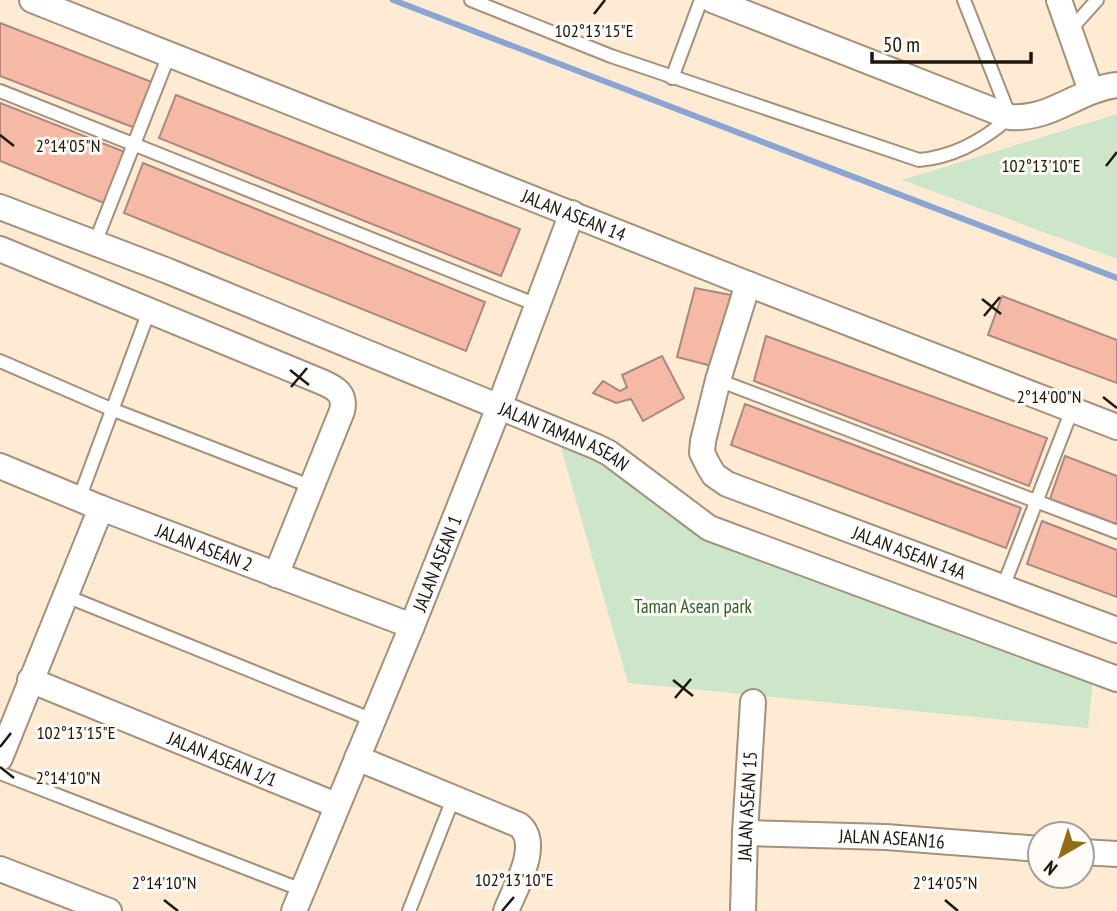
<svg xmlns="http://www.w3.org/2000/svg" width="1117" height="911" viewBox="0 0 1117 911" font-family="'PT Sans Narrow',sans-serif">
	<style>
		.green { fill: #cde6ca }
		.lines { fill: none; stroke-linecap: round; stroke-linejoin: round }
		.stream { stroke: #88a5d3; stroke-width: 6 }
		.building { fill: #f5b9a6; stroke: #a78980; stroke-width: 2 }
		.lane-casing { stroke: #a3917b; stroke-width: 16 }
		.street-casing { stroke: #a3917b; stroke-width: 28 }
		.lane { stroke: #fff; stroke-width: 12 }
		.street { stroke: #fff; stroke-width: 24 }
		.ticks { fill: none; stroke: #1d160d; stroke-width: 2.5 }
		.labels { text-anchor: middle; stroke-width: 6; stroke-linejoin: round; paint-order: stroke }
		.street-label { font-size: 19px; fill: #1d160d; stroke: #fffbf6 }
		.park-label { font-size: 19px; fill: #2c6128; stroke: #fffbf6 }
		.ticks-label { font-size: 18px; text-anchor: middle; fill: #1d160d; stroke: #fffbf6; stroke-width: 6; stroke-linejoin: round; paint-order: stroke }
	</style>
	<rect width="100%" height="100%" fill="#ffebd3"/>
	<g class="green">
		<polygon points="1117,114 1117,259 902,180"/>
		<polygon points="556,430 698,520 1094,670 1088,728 628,683"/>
	</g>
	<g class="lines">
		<polyline class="stream" points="393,0 1117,278"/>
	</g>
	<g class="building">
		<polygon points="0,23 152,82 135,128 0,76"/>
		<polygon points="176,95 520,229 501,276 159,138"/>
		<polygon points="0,103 125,152 104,203 0,161"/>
		<polygon points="143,163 485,302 466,351 124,213"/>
		<polygon points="695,288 731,295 712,366 677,357"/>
		<polygon points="1002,296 1117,340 1117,383 988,335"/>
		<polygon points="766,336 1047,438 1029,486 754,381"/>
		<polygon points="662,356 684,398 643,421 631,399 616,403 593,393 603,381 620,391 627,387 622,375"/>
		<polygon points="745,404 1021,508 1006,548 731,445"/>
		<polygon points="1065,456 1117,476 1117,524 1050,499"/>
		<polygon points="1042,521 1117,550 1117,597 1027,564"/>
	</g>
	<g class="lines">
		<g class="lane-casing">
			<g id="lane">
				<path d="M471,0L611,56L919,160C954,157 984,140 1010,117L964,0"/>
				<polyline points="1070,30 1097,0"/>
				<polyline points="672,78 701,0"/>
				<polyline points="0,91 537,305"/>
				<polyline points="95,243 169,55"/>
				<polyline points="0,361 111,409 310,486"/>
				<polyline points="718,380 1117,532"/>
				<polyline points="79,499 149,311"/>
				<polyline points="1003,587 1072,410"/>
				<polyline points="66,596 373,720"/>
				<polyline points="0,773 302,890"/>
				<polyline points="409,911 453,799"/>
			</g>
		</g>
		<g class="street-casing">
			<g id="street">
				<path id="s1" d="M32,0L748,284L1117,427"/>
				<path d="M712,0L1010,117C1052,120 1077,90 1117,85"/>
				<polyline points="1059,0 1091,91"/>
				<path id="s2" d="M0,207L168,271L597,447L609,453L709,528L1117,679"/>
				<path d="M0,249L322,382C336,388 346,394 342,411L276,575"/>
				<path id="s3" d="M748,284L718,380L703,441L702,453L708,465L714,475L727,484L1117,630"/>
				<path id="s4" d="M0,466L101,508L412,626"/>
				<path id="s5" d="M30,680L336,805"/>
				<polyline points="0,758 101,508"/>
				<path d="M357,758L519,825C542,844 515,888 506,911"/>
				<path id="s6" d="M745,833L886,837L1040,849"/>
				<polyline points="1082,852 1117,854"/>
				<polyline points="0,869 109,911"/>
				<path id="s7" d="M294,911L412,626L499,407L572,213"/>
				<path id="s8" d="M743,911L745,833L753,702"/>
			</g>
		</g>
		<use href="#lane" class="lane"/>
		<use href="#street" class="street"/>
	</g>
	<path class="ticks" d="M594,14L605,0M0,135L14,146M1106,166L1117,152M982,299L1001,314M984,316L1000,297M290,370L309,385M291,387L307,368M1103,397L1117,408M673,680L693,696M675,698L691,679M0,747L11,733M0,767L14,778M164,900L178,911M945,900L958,911M502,911L514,897"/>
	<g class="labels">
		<g class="street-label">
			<text dy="7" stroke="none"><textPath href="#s1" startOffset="583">JALAN ASEAN 14</textPath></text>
			<text dy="7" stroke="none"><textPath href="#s2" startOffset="609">JALAN TAMAN ASEAN</textPath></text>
			<text dy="7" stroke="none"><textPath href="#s4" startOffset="220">JALAN ASEAN 2</textPath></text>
			<text dy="7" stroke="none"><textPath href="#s3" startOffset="411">JALAN ASEAN 14A</textPath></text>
			<text dy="7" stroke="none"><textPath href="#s7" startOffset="376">JALAN ASEAN 1</textPath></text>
			<text dy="7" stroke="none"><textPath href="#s5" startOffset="208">JALAN ASEAN 1/1</textPath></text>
			<text dy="7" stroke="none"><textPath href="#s8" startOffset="105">JALAN ASEAN 15</textPath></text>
			<text dy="7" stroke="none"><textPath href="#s6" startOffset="147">JALAN ASEAN16</textPath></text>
		</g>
		<g class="park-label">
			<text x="693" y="613">Taman Asean park</text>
		</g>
	</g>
	<g class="ticks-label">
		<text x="594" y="37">102°13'15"E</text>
		<text x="68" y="152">2°14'05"N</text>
		<text x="1041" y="172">102°13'10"E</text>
		<text x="1049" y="403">2°14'00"N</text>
		<text x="76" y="739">102°13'15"E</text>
		<text x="68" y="784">2°14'10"N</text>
		<text x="514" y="886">102°13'10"E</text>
		<text x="164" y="889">2°14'10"N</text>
		<text x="945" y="889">2°14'05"N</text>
	</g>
	<g transform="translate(1061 855) rotate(219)"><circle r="33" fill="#fffbf6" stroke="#a59f99" stroke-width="2"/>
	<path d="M0-5L12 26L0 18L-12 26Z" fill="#936b14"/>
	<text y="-10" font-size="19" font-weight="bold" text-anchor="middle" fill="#1d160d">N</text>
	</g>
	<path d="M872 52v10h159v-10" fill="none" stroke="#1d160d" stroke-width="3.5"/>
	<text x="883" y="52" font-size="21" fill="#1d160d" stroke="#fffbf6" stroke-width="5" paint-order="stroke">50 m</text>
</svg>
